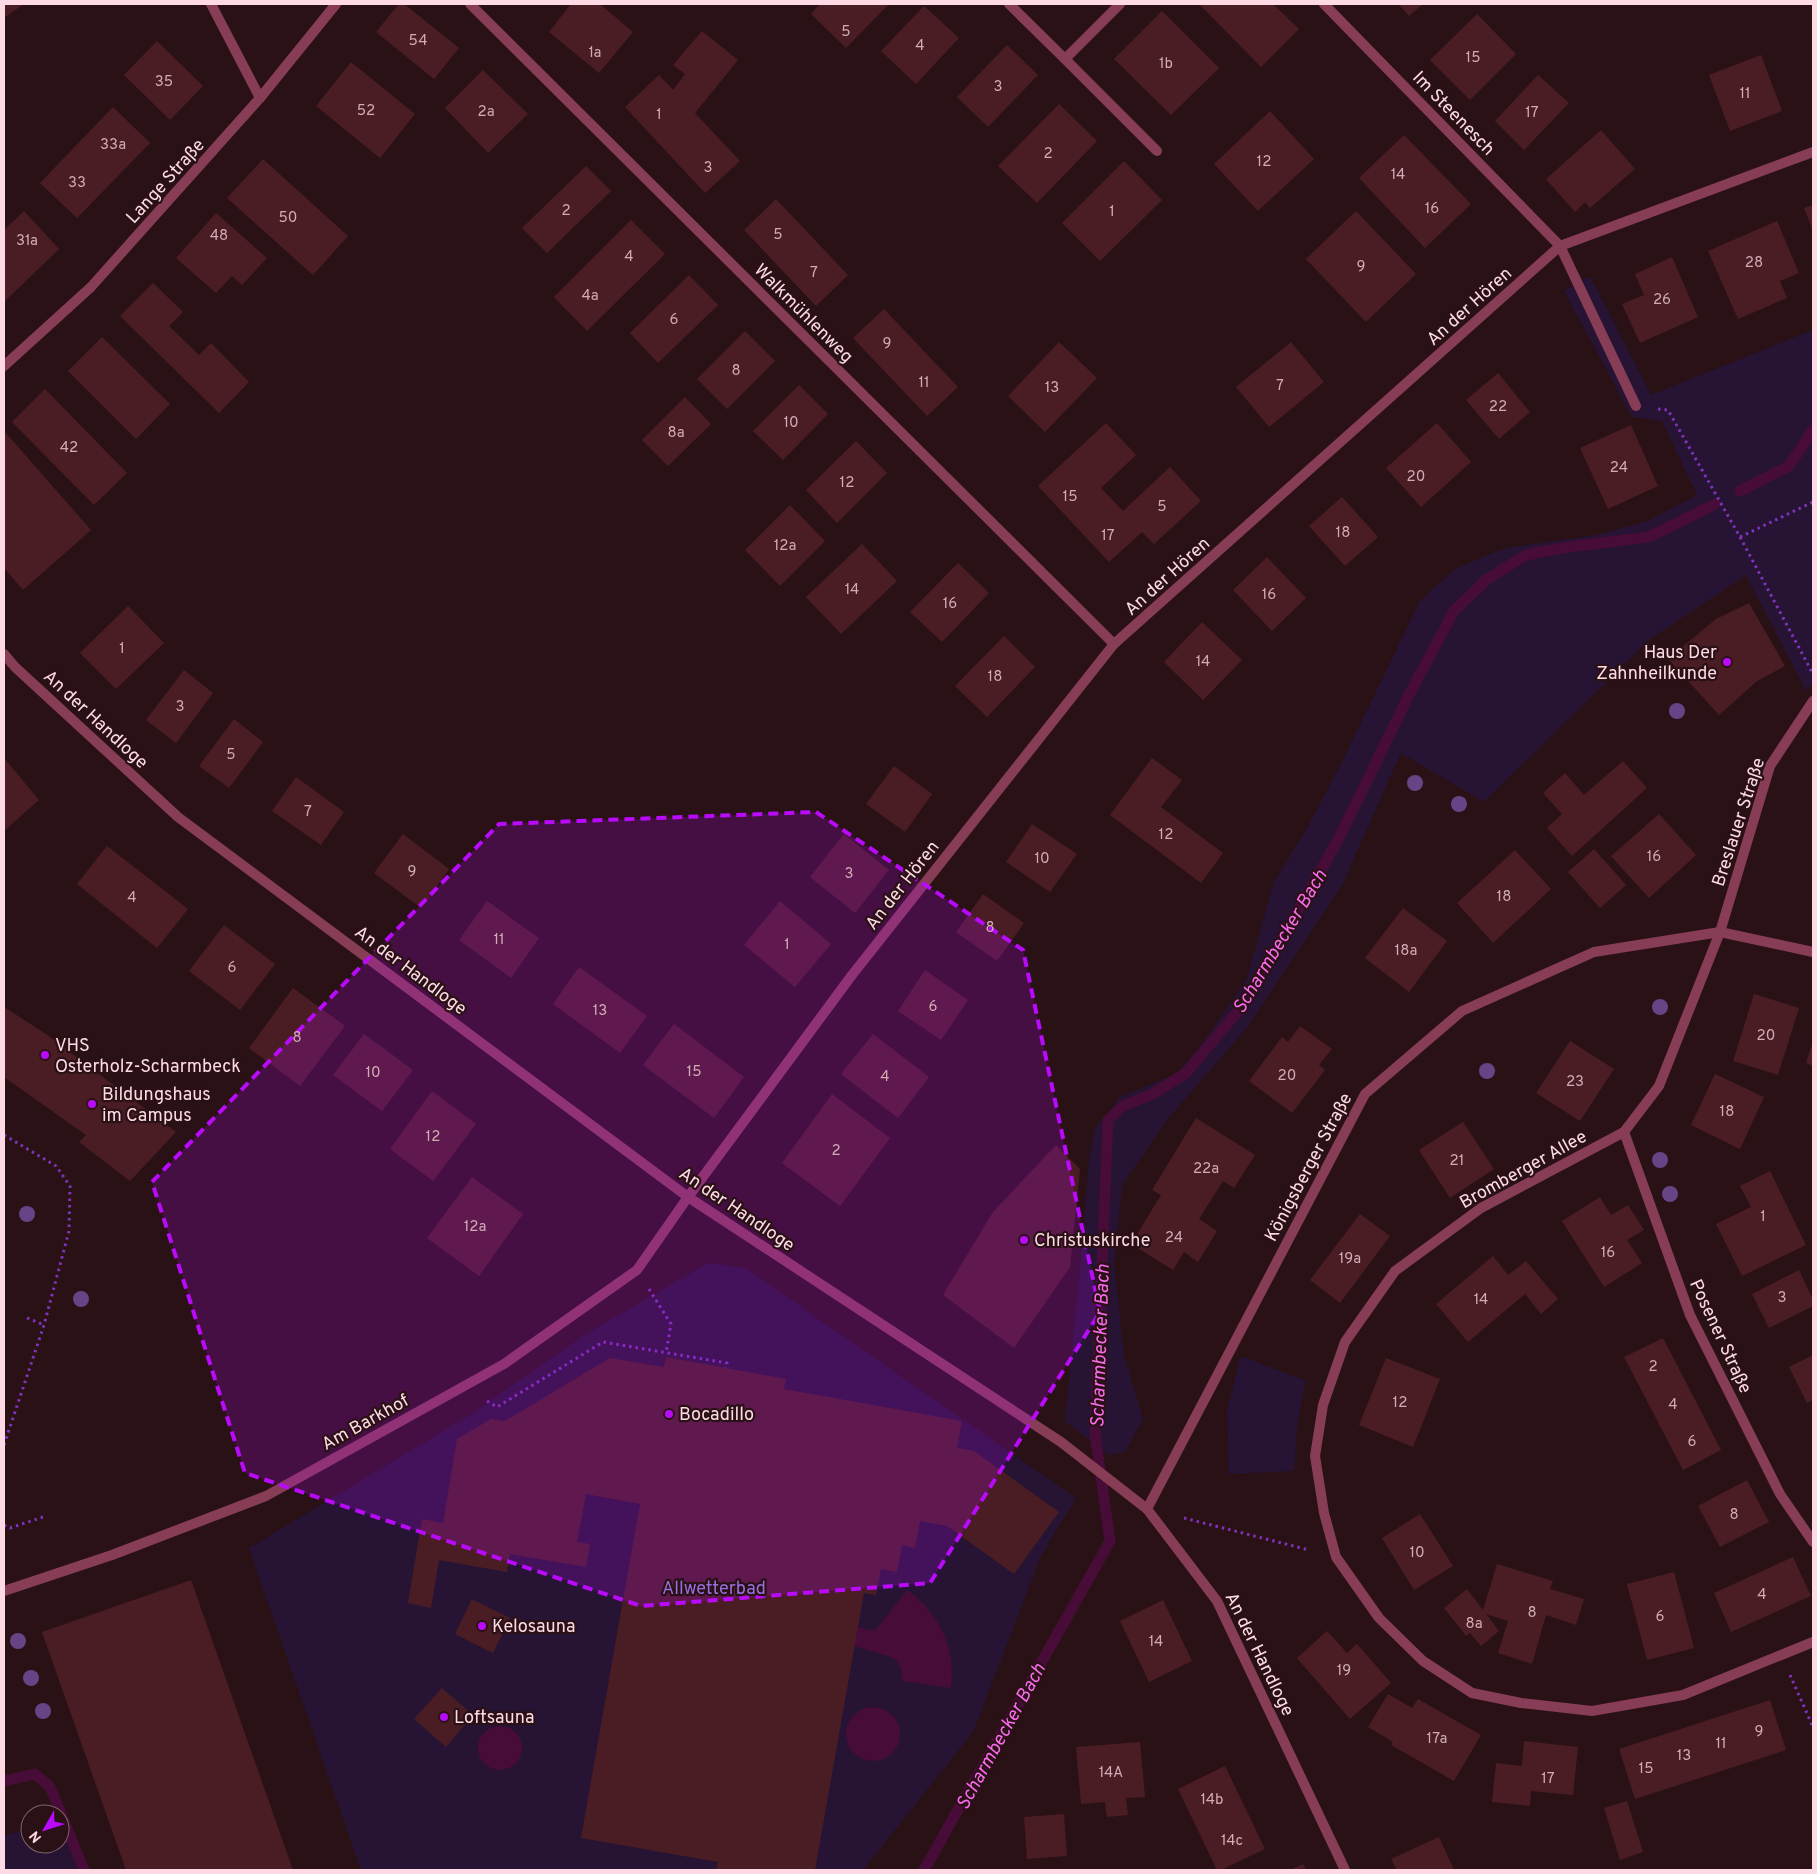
<svg xmlns="http://www.w3.org/2000/svg" width="1817" height="1874" viewBox="0 0 1817 1874" font-family="Overpass,sans-serif">
	<style>
		.green { fill: #271434 }
		.water { fill: #480c38 }
		.lines { fill: none; stroke-linecap: round; stroke-linejoin: round }
		.stream { stroke: #480c38; stroke-width: 11 }
		.building { fill: #4a1d25 }
		.path { stroke: #7f33ba; stroke-width: 3; stroke-dasharray: 2.5 4; stroke-linecap: butt }
		.service { stroke: #883d56; stroke-width: 10 }
		.minor { stroke: #883d56; stroke-width: 10 }
		.tree { fill: #674486 }
		.marked { fill: #b90afa; fill-opacity: 0.2; stroke: #b90afa; stroke-width: 4; stroke-dasharray: 10 6; stroke-linejoin: round }
		.poi-dot { fill: #b90afa; stroke: #2a1116; stroke-width: 2 }
		.labels { text-anchor: middle; stroke-width: 4.5; stroke-linejoin: round; paint-order: stroke }
		.number-label { font-size: 15px; fill: #d1acb4 }
		.street-label { font-size: 18px; fill: #fedbe4; stroke: #2a1116 }
		.poi-label { font-size: 18px; fill: #fedbe4; stroke: #2a1116; text-anchor: start }
		.park-label { font-size: 18px; fill: #996ee1; stroke: #2a1116 }
		.water-label { font-size: 19px; font-style: italic; fill: #fc6bef; stroke: #2a1116 }
	</style>
	<rect width="100%" height="100%" fill="#2a1116"/>
	<g class="green">
		<polygon points="1590,276 1651,395 1813,330 1813,683 1806,691 1746,575 1650,639 1484,802 1401,753 1341,887 1245,1030 1166,1121 1122,1185 1114,1263 1124,1356 1143,1418 1126,1451 1109,1455 1065,1421 1079,1281 1089,1161 1095,1128 1120,1097 1176,1074 1205,1040 1247,978 1274,882 1306,830 1342,762 1420,601 1455,569 1505,548 1597,535 1648,521 1697,495 1662,421 1632,417 1564,291"/>
		<polygon points="708,1263 745,1268 1076,1498 1041,1556 973,1732 863,1870 361,1870 249,1548 470,1415 583,1336"/>
		<polygon points="1241,1356 1306,1381 1298,1417 1294,1471 1229,1474 1227,1411"/>
		<polygon points="60,1820 78,1870 4,1870 4,1836 30,1827 30,1844 60,1844"/>
	</g>
	<g class="water">
		<path d="M907,1590C940,1614 956,1648 951,1688L902,1681L901,1667L894,1658L854,1646L858,1627L875,1631Z"/>
		<circle cx="873" cy="1734" r="27"/>
		<circle cx="500" cy="1748" r="22"/>
	</g>
	<g class="lines">
		<g class="stream">
			<polyline points="1740,491 1789,466 1813,430"/>
			<polyline points="4,1781 35,1774 50,1787 84,1870"/>
			<polyline points="924,1870 1110,1541 1095,1434 1108,1120 1123,1106 1151,1095 1186,1073 1245,1003 1338,840 1411,691 1454,611 1486,580 1526,555 1569,547 1649,537 1715,504"/>
		</g>
	</g>
	<g class="building">
		<polygon points="4,4 24,4 4,18"/>
		<polygon points="399,4 404,4 459,48 434,79 376,32"/>
		<polygon points="571,4 600,4 633,32 599,73 549,32"/>
		<polygon points="820,4 889,4 846,48 811,14"/>
		<polygon points="1199,4 1273,4 1299,29 1261,67"/>
		<polygon points="1398,4 1423,4 1409,16"/>
		<polygon points="924,6 959,38 916,84 881,51"/>
		<polygon points="1162,11 1219,68 1171,115 1114,59"/>
		<polygon points="1477,14 1516,54 1470,100 1430,60"/>
		<polygon points="702,31 738,60 695,113 740,161 705,193 625,107 659,75 673,90 685,74 673,65"/>
		<polygon points="157,41 203,86 170,120 124,75"/>
		<polygon points="1007,45 1038,75 988,127 957,97"/>
		<polygon points="1761,55 1782,111 1730,131 1709,75"/>
		<polygon points="351,62 415,114 380,158 316,106"/>
		<polygon points="483,70 528,114 488,153 445,108"/>
		<polygon points="1538,75 1569,103 1524,150 1495,121"/>
		<polygon points="1059,104 1097,141 1037,203 998,166"/>
		<polygon points="113,107 150,143 77,218 40,183"/>
		<polygon points="1270,111 1314,159 1258,211 1214,164"/>
		<polygon points="1601,130 1635,169 1590,208 1585,202 1575,212 1546,179"/>
		<polygon points="1404,135 1471,204 1425,248 1359,178"/>
		<polygon points="263,159 348,236 313,275 227,198"/>
		<polygon points="1124,161 1162,200 1100,261 1062,223"/>
		<polygon points="586,166 611,191 547,253 522,228"/>
		<polygon points="776,199 848,275 816,306 744,230"/>
		<polygon points="1813,205 1813,231 1804,208"/>
		<polygon points="24,211 59,249 4,302 4,230"/>
		<polygon points="1356,211 1416,274 1366,322 1306,259"/>
		<polygon points="216,213 267,258 242,285 232,276 216,293 176,258"/>
		<polygon points="631,220 665,254 587,331 554,297"/>
		<polygon points="1777,221 1799,273 1780,281 1787,298 1738,319 1708,251"/>
		<polygon points="1672,257 1698,317 1640,343 1622,304 1644,295 1635,274"/>
		<polygon points="689,275 718,305 658,363 630,333"/>
		<polygon points="153,283 183,312 169,326 199,355 211,343 249,382 219,413 120,316"/>
		<polygon points="884,309 958,387 927,416 853,338"/>
		<polygon points="745,331 775,361 727,409 697,379"/>
		<polygon points="102,337 170,404 136,439 68,371"/>
		<polygon points="1059,342 1097,378 1045,432 1008,396"/>
		<polygon points="1291,342 1324,382 1269,427 1236,387"/>
		<polygon points="1498,373 1530,412 1499,439 1466,400"/>
		<polygon points="799,385 828,414 783,460 753,431"/>
		<polygon points="45,389 127,473 94,505 12,422"/>
		<polygon points="685,397 711,424 668,466 642,440"/>
		<polygon points="1106,423 1136,455 1101,488 1123,511 1170,467 1201,501 1154,544 1142,532 1109,562 1038,486"/>
		<polygon points="1437,423 1471,462 1421,507 1386,468"/>
		<polygon points="1631,425 1658,486 1608,509 1580,448"/>
		<polygon points="4,431 91,530 23,590 4,568"/>
		<polygon points="856,441 887,473 837,523 806,490"/>
		<polygon points="1342,497 1378,537 1345,566 1309,526"/>
		<polygon points="790,505 825,541 780,586 745,550"/>
		<polygon points="862,544 897,581 841,634 806,597"/>
		<polygon points="1267,557 1306,598 1272,631 1233,590"/>
		<polygon points="958,563 989,593 942,642 910,612"/>
		<polygon points="1749,603 1785,666 1757,681 1719,715 1668,659 1716,619"/>
		<polygon points="128,606 164,643 116,689 80,653"/>
		<polygon points="1202,622 1242,660 1203,700 1164,662"/>
		<polygon points="1004,636 1035,667 987,717 955,686"/>
		<polygon points="184,670 213,693 176,743 146,720"/>
		<polygon points="234,719 263,742 229,788 199,766"/>
		<polygon points="4,758 39,800 4,831"/>
		<polygon points="1152,758 1182,780 1161,807 1223,853 1201,883 1110,815"/>
		<polygon points="1623,761 1647,788 1572,856 1547,828 1562,814 1543,793 1565,773 1584,795"/>
		<polygon points="894,766 932,794 905,832 866,804"/>
		<polygon points="296,777 344,812 321,845 272,811"/>
		<polygon points="1659,814 1696,855 1649,898 1611,856"/>
		<polygon points="1032,824 1077,854 1050,892 1006,862"/>
		<polygon points="403,834 449,869 421,908 374,873"/>
		<polygon points="844,834 889,870 855,913 810,877"/>
		<polygon points="107,846 188,909 157,948 77,884"/>
		<polygon points="1594,849 1626,885 1600,908 1568,872"/>
		<polygon points="1515,850 1551,889 1493,943 1457,903"/>
		<polygon points="983,894 1024,923 997,961 956,932"/>
		<polygon points="487,901 539,938 511,978 459,940"/>
		<polygon points="780,901 831,944 795,987 744,945"/>
		<polygon points="1403,908 1447,941 1409,992 1365,958"/>
		<polygon points="224,925 275,964 240,1010 189,971"/>
		<polygon points="579,967 647,1016 620,1053 553,1004"/>
		<polygon points="925,970 968,1000 941,1040 898,1011"/>
		<polygon points="293,988 345,1026 300,1086 249,1048"/>
		<polygon points="1754,994 1799,1008 1778,1075 1733,1061"/>
		<polygon points="4,1007 46,1034 176,1132 130,1181 79,1142 86,1135 4,1077"/>
		<polygon points="674,1024 744,1077 714,1118 643,1065"/>
		<polygon points="1300,1026 1332,1049 1319,1065 1325,1070 1292,1113 1249,1081 1282,1037 1288,1042"/>
		<polygon points="364,1034 413,1070 382,1111 333,1075"/>
		<polygon points="873,1034 929,1077 898,1118 841,1074"/>
		<polygon points="1570,1041 1614,1069 1580,1121 1536,1093"/>
		<polygon points="1813,1041 1813,1066 1806,1063"/>
		<polygon points="1715,1074 1764,1097 1740,1149 1691,1125"/>
		<polygon points="432,1091 476,1124 433,1181 390,1149"/>
		<polygon points="832,1094 890,1138 840,1206 782,1163"/>
		<polygon points="1196,1118 1255,1155 1234,1188 1223,1181 1199,1219 1217,1231 1198,1262 1184,1252 1173,1270 1131,1244 1161,1195 1152,1190"/>
		<polygon points="1463,1122 1494,1169 1450,1198 1419,1150"/>
		<polygon points="1056,1145 1080,1169 1070,1267 1014,1348 943,1295 993,1212"/>
		<polygon points="1770,1171 1806,1245 1742,1276 1716,1224 1751,1207 1740,1186"/>
		<polygon points="472,1177 523,1214 479,1276 427,1238"/>
		<polygon points="1600,1197 1611,1215 1628,1205 1644,1230 1627,1240 1642,1263 1604,1287 1562,1221"/>
		<polygon points="1360,1214 1390,1236 1340,1303 1310,1280"/>
		<polygon points="1493,1256 1508,1275 1526,1261 1558,1299 1541,1314 1525,1294 1468,1342 1436,1304"/>
		<polygon points="1799,1270 1813,1300 1813,1306 1769,1328 1752,1294"/>
		<polygon points="1663,1338 1721,1450 1683,1470 1624,1357"/>
		<polygon points="1813,1355 1813,1400 1807,1403 1789,1367"/>
		<polygon points="666,1357 786,1379 784,1389 962,1421 957,1448 974,1451 1059,1512 1014,1574 947,1526 920,1521 915,1548 902,1545 897,1572 881,1569 876,1595 864,1593 815,1870 716,1870 718,1862 581,1838 640,1504 586,1494 577,1542 590,1544 586,1567 510,1554 507,1572 439,1560 431,1608 408,1603 422,1519 443,1523 457,1439 491,1419 505,1421 610,1358 664,1367"/>
		<polygon points="1386,1358 1440,1379 1413,1447 1359,1425"/>
		<polygon points="1747,1480 1769,1522 1720,1547 1698,1506"/>
		<polygon points="1420,1514 1453,1566 1414,1590 1382,1538"/>
		<polygon points="1793,1557 1811,1596 1731,1632 1714,1593"/>
		<polygon points="1497,1564 1553,1581 1550,1589 1584,1599 1576,1625 1546,1615 1532,1664 1498,1653 1508,1621 1486,1614 1499,1631 1481,1646 1470,1633 1466,1636 1444,1608 1467,1589 1483,1610"/>
		<polygon points="1674,1572 1694,1648 1647,1660 1627,1584"/>
		<polygon points="191,1580 293,1870 126,1870 42,1632"/>
		<polygon points="472,1599 510,1618 493,1653 455,1634"/>
		<polygon points="1163,1600 1192,1661 1149,1682 1120,1621"/>
		<polygon points="1327,1631 1347,1653 1357,1644 1391,1683 1350,1719 1297,1658"/>
		<polygon points="442,1688 473,1715 446,1747 414,1719"/>
		<polygon points="1388,1694 1412,1708 1418,1699 1481,1735 1454,1781 1391,1745 1393,1742 1368,1727"/>
		<polygon points="1770,1700 1786,1750 1635,1799 1619,1749"/>
		<polygon points="1524,1741 1578,1747 1573,1795 1531,1791 1530,1806 1492,1802 1496,1763 1522,1766"/>
		<polygon points="1140,1742 1145,1797 1126,1798 1128,1815 1107,1817 1105,1802 1081,1804 1076,1747"/>
		<polygon points="1225,1766 1265,1849 1221,1870 1217,1870 1178,1789"/>
		<polygon points="1627,1801 1643,1852 1620,1860 1604,1808"/>
		<polygon points="1064,1814 1067,1856 1027,1859 1024,1817"/>
		<polygon points="1439,1837 1454,1870 1397,1870 1391,1859"/>
		<polygon points="1303,1864 1306,1870 1290,1870"/>
	</g>
	<g class="lines">
		<g class="path">
			<polyline points="1658,409 1668,410 1740,537 1813,674"/>
			<polyline points="1740,537 1813,502"/>
			<polyline points="4,1135 56,1166 70,1186 69,1231 44,1325 4,1445"/>
			<polyline points="649,1289 671,1324 666,1353"/>
			<polyline points="27,1318 44,1325"/>
			<polyline points="487,1401 497,1407 603,1342 727,1363 726,1368"/>
			<polyline points="1184,1518 1309,1550"/>
			<polyline points="4,1525 10,1528 46,1516"/>
			<polyline points="1790,1675 1813,1727"/>
		</g>
		<polyline class="service" points="1560,246 1636,406"/>
		<g class="minor">
			<polyline points="211,4 260,98"/>
			<polyline points="470,4 1114,644"/>
			<polyline points="1009,4 1065,59 1120,4"/>
			<polyline points="1324,4 1560,246"/>
			<polyline points="1065,59 1157,151"/>
			<polyline points="4,366 91,287 260,98 336,4"/>
			<polyline points="4,654 15,667 178,817 688,1197 1061,1442 1147,1509 1217,1601 1345,1870"/>
			<polyline points="1813,701 1770,766 1720,932 1659,1086 1624,1132 1481,1208 1395,1271 1345,1342 1323,1405 1315,1456 1324,1513 1336,1557 1379,1618 1423,1661 1472,1693 1521,1703 1592,1711 1683,1695 1813,1642"/>
			<polyline points="1624,1132 1690,1315 1780,1494 1813,1542"/>
			<polyline points="1147,1509 1365,1094 1462,1011 1594,952 1720,932 1813,952"/>
			<polyline points="4,1591 112,1555 266,1496 504,1364 637,1270 688,1197 852,975 1114,644 1560,246 1813,152"/>
		</g>
	</g>
	<g class="tree">
		<circle cx="1677" cy="711" r="8"/>
		<circle cx="1415" cy="783" r="8"/>
		<circle cx="1459" cy="804" r="8"/>
		<circle cx="1660" cy="1007" r="8"/>
		<circle cx="1487" cy="1071" r="8"/>
		<circle cx="1660" cy="1160" r="8"/>
		<circle cx="1670" cy="1194" r="8"/>
		<circle cx="27" cy="1214" r="8"/>
		<circle cx="81" cy="1299" r="8"/>
		<circle cx="18" cy="1641" r="8"/>
		<circle cx="31" cy="1678" r="8"/>
		<circle cx="43" cy="1711" r="8"/>
	</g>
	<path class="marked" d="M816,812L1023,950L1100,1312L930,1583L641,1606L245,1473L152,1182L499,824Z"/>
	<g class="poi-dot">
		<circle cx="1727" cy="662" r="5"/>
		<circle cx="45" cy="1055" r="5"/>
		<circle cx="92" cy="1104" r="5"/>
		<circle cx="1024" cy="1240" r="5"/>
		<circle cx="669" cy="1414" r="5"/>
		<circle cx="482" cy="1626" r="5"/>
		<circle cx="444" cy="1717" r="5"/>
	</g>
	<g class="labels">
		<g class="number-label">
			<text x="846" y="36">5</text>
			<text x="418" y="45">54</text>
			<text x="920" y="50">4</text>
			<text x="595" y="57">1a</text>
			<text x="1473" y="62">15</text>
			<text x="1166" y="68">1b</text>
			<text x="164" y="86">35</text>
			<text x="998" y="91">3</text>
			<text x="1745" y="98">11</text>
			<text x="366" y="115">52</text>
			<text x="486" y="116">2a</text>
			<text x="1532" y="117">17</text>
			<text x="659" y="119">1</text>
			<text x="113" y="149">33a</text>
			<text x="1048" y="158">2</text>
			<text x="1264" y="166">12</text>
			<text x="708" y="172">3</text>
			<text x="1398" y="179">14</text>
			<text x="77" y="187">33</text>
			<text x="1432" y="213">16</text>
			<text x="566" y="215">2</text>
			<text x="1112" y="216">1</text>
			<text x="288" y="222">50</text>
			<text x="778" y="239">5</text>
			<text x="219" y="240">48</text>
			<text x="27" y="245">31a</text>
			<text x="629" y="261">4</text>
			<text x="1754" y="267">28</text>
			<text x="1361" y="271">9</text>
			<text x="814" y="277">7</text>
			<text x="590" y="300">4a</text>
			<text x="1662" y="304">26</text>
			<text x="674" y="324">6</text>
			<text x="887" y="348">9</text>
			<text x="736" y="375">8</text>
			<text x="924" y="387">11</text>
			<text x="1280" y="390">7</text>
			<text x="1052" y="392">13</text>
			<text x="1498" y="411">22</text>
			<text x="791" y="427">10</text>
			<text x="676" y="437">8a</text>
			<text x="69" y="452">42</text>
			<text x="1619" y="472">24</text>
			<text x="1416" y="481">20</text>
			<text x="847" y="487">12</text>
			<text x="1070" y="501">15</text>
			<text x="1162" y="511">5</text>
			<text x="1343" y="537">18</text>
			<text x="1108" y="540">17</text>
			<text x="785" y="550">12a</text>
			<text x="852" y="594">14</text>
			<text x="1269" y="599">16</text>
			<text x="950" y="608">16</text>
			<text x="122" y="653">1</text>
			<text x="1203" y="666">14</text>
			<text x="995" y="681">18</text>
			<text x="180" y="711">3</text>
			<text x="231" y="759">5</text>
			<text x="308" y="816">7</text>
			<text x="1166" y="839">12</text>
			<text x="1654" y="861">16</text>
			<text x="1042" y="863">10</text>
			<text x="412" y="876">9</text>
			<text x="849" y="878">3</text>
			<text x="1504" y="901">18</text>
			<text x="132" y="902">4</text>
			<text x="990" y="932">8</text>
			<text x="499" y="944">11</text>
			<text x="787" y="949">1</text>
			<text x="1406" y="955">18a</text>
			<text x="232" y="972">6</text>
			<text x="933" y="1011">6</text>
			<text x="600" y="1015">13</text>
			<text x="1766" y="1040">20</text>
			<text x="297" y="1042">8</text>
			<text x="694" y="1076">15</text>
			<text x="373" y="1077">10</text>
			<text x="1287" y="1080">20</text>
			<text x="885" y="1081">4</text>
			<text x="1575" y="1086">23</text>
			<text x="1727" y="1116">18</text>
			<text x="433" y="1141">12</text>
			<text x="836" y="1155">2</text>
			<text x="1457" y="1165">21</text>
			<text x="1206" y="1173">22a</text>
			<text x="1763" y="1221">1</text>
			<text x="475" y="1231">12a</text>
			<text x="1174" y="1242">24</text>
			<text x="1608" y="1257">16</text>
			<text x="1350" y="1263">19a</text>
			<text x="1782" y="1302">3</text>
			<text x="1481" y="1304">14</text>
			<text x="1653" y="1371">2</text>
			<text x="1400" y="1407">12</text>
			<text x="1673" y="1409">4</text>
			<text x="1692" y="1446">6</text>
			<text x="1734" y="1519">8</text>
			<text x="1417" y="1557">10</text>
			<text x="1762" y="1599">4</text>
			<text x="1532" y="1617">8</text>
			<text x="1660" y="1621">6</text>
			<text x="1474" y="1628">8a</text>
			<text x="1156" y="1646">14</text>
			<text x="1344" y="1675">19</text>
			<text x="1759" y="1736">9</text>
			<text x="1437" y="1743">17a</text>
			<text x="1721" y="1748">11</text>
			<text x="1684" y="1760">13</text>
			<text x="1646" y="1773">15</text>
			<text x="1111" y="1777">14A</text>
			<text x="1548" y="1783">17</text>
			<text x="1212" y="1804">14b</text>
			<text x="1232" y="1845">14c</text>
		</g>
		<g class="street-label">
			<text transform="translate(1454 113) rotate(46)" y="6">Im Steenesch</text>
			<text transform="translate(165 181) rotate(-48)" y="6">Lange Straße</text>
			<text transform="translate(1469 306) rotate(-42)" y="6">An der Hören</text>
			<text transform="translate(804 313) rotate(45)" y="6">Walkmühlenweg</text>
			<text transform="translate(1167 576) rotate(-42)" y="6">An der Hören</text>
			<text transform="translate(96 719) rotate(43)" y="6">An der Handloge</text>
			<text transform="translate(1738 822) rotate(-72)" y="6">Breslauer Straße</text>
			<text transform="translate(902 885) rotate(-52)" y="6">An der Hören</text>
			<text transform="translate(411 970) rotate(37)" y="6">An der Handloge</text>
			<text transform="translate(1308 1167) rotate(-62)" y="6">Königsberger Straße</text>
			<text transform="translate(1523 1169) rotate(-29)" y="6">Bromberger Allee</text>
			<text transform="translate(737 1209) rotate(34)" y="6">An der Handloge</text>
			<text transform="translate(1721 1336) rotate(65)" y="6">Posener Straße</text>
			<text transform="translate(365 1422) rotate(-29)" y="6">Am Barkhof</text>
			<text transform="translate(1260 1654) rotate(64)" y="6">An der Handloge</text>
		</g>
		<g class="poi-label">
			<text x="1717" y="658" text-anchor="end">Haus Der<tspan x="1717" dy="21">Zahnheilkunde</tspan></text>
			<text x="55" y="1051">VHS<tspan x="55" dy="21">Osterholz-Scharmbeck</tspan></text>
			<text x="102" y="1100">Bildungshaus<tspan x="102" dy="21">im Campus</tspan></text>
			<text x="1034" y="1246">Christuskirche</text>
			<text x="679" y="1420">Bocadillo</text>
			<text x="492" y="1632">Kelosauna</text>
			<text x="454" y="1723">Loftsauna</text>
		</g>
		<g class="park-label">
			<text x="714" y="1594">Allwetterbad</text>
		</g>
		<g class="water-label">
			<text transform="translate(1279 941) rotate(-59)" y="7">Scharmbecker Bach</text>
			<text transform="translate(1099 1346) rotate(-88)" y="7">Scharmbecker Bach</text>
			<text transform="translate(1000 1736) rotate(-61)" y="7">Scharmbecker Bach</text>
		</g>
	</g>
	<rect width="1817" height="1874" fill="none" stroke="#fedbe4" stroke-width="10"/>
	<g transform="translate(45 1829) rotate(231)"><circle r="24" fill="#2a1116" stroke="#7f6268"/>
	<path d="M0-4L9 19L0 12L-9 19Z" fill="#b90afa"/>
	<text y="-8" font-size="14" font-weight="bold" text-anchor="middle" fill="#fedbe4">N</text>
	</g>
</svg>
